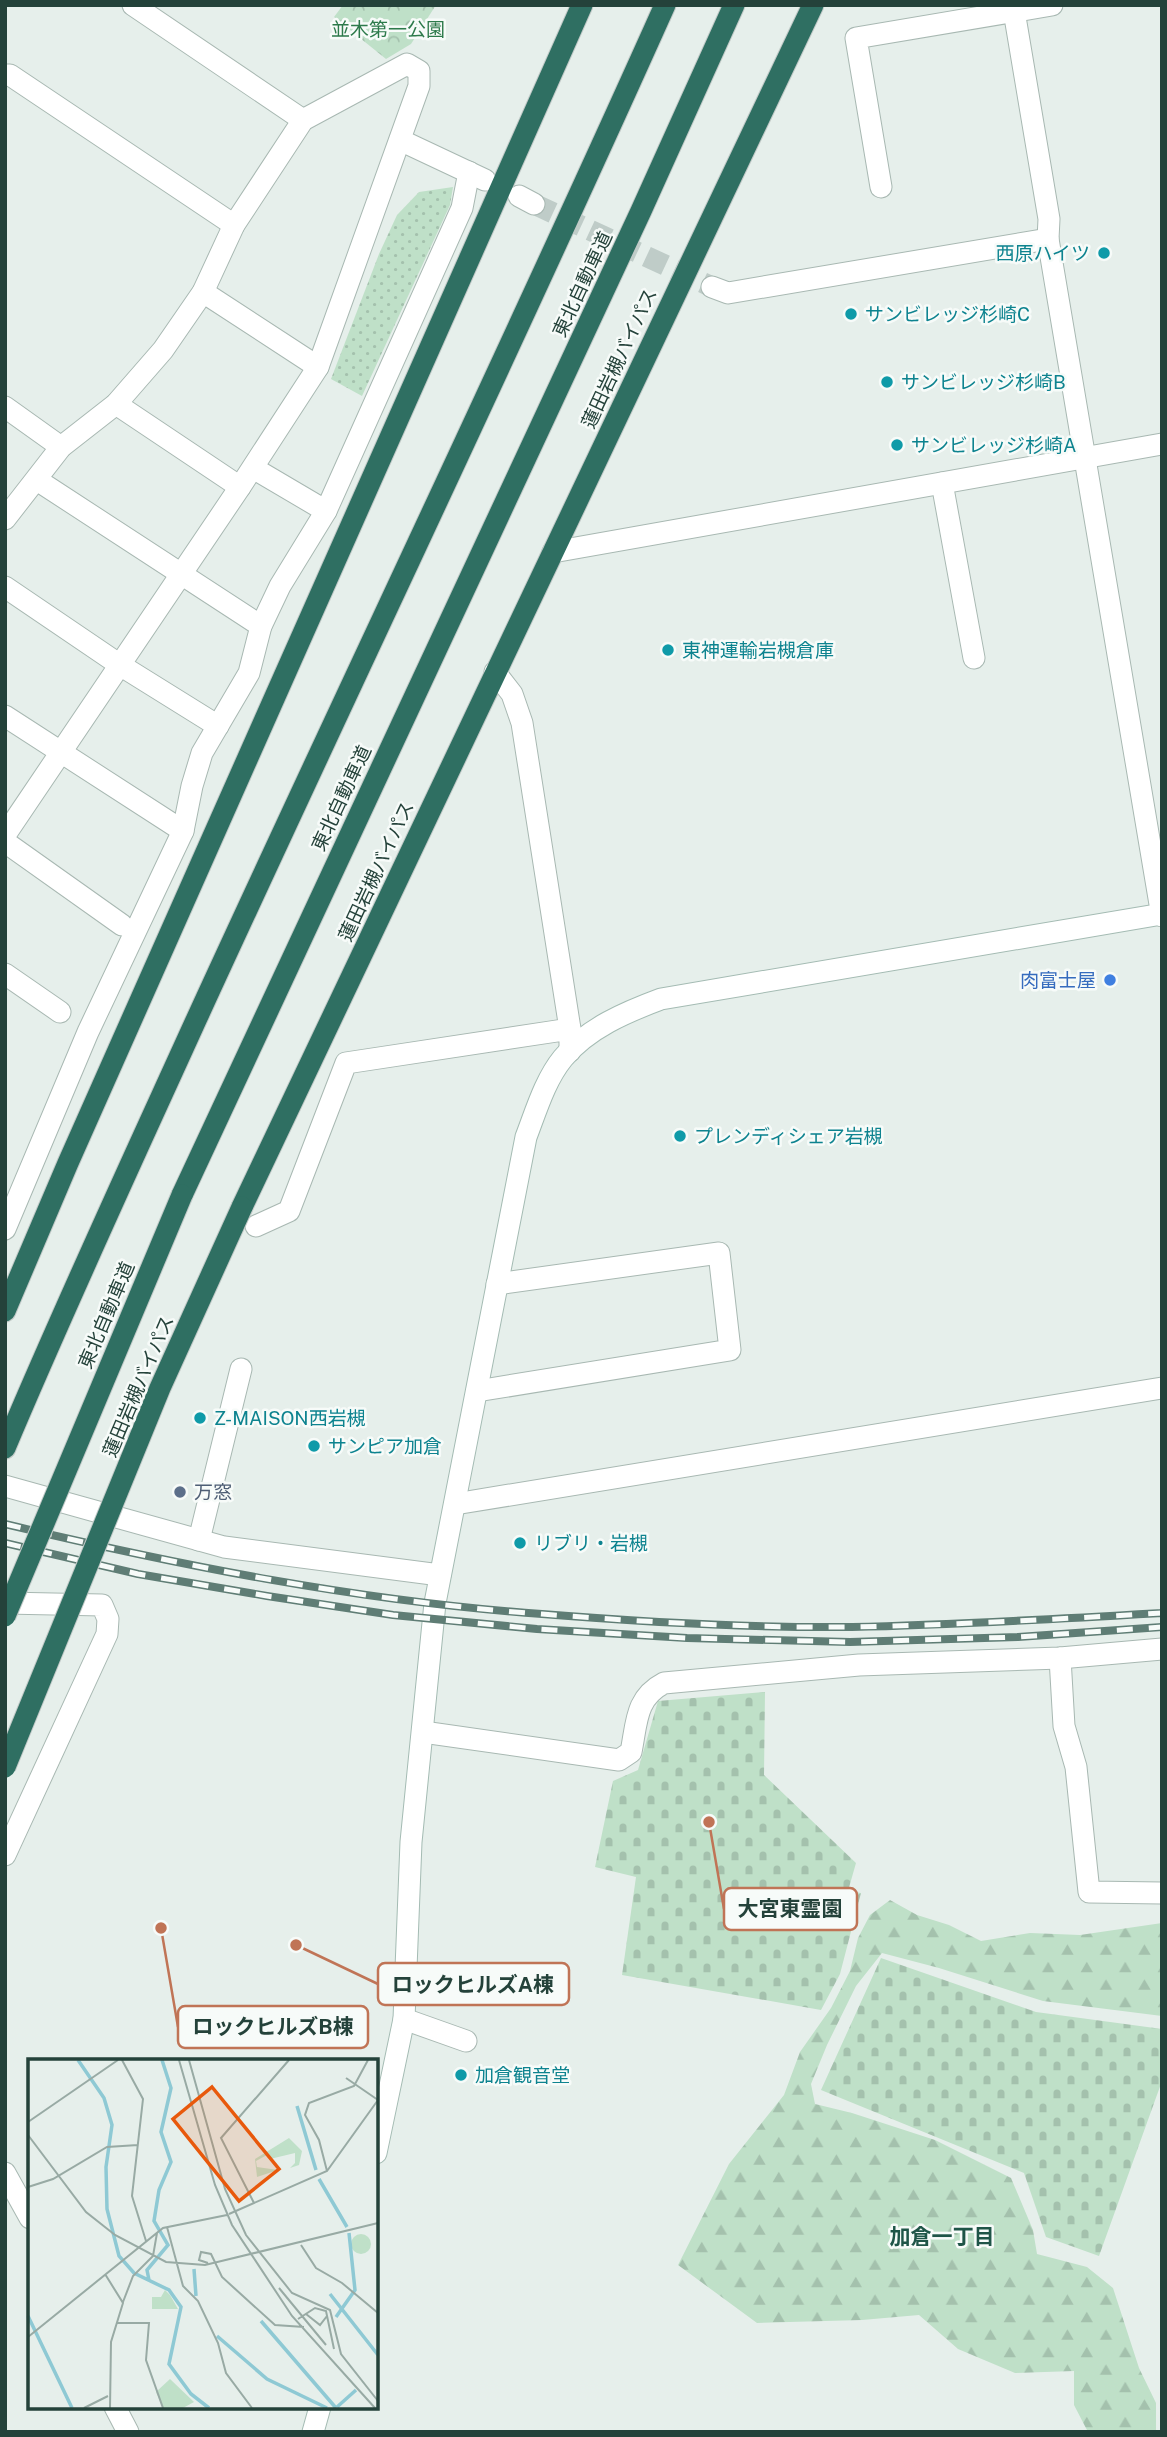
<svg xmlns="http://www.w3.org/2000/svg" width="1167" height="2437" viewBox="0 0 1167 2437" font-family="'Public Sans','Noto Sans JP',sans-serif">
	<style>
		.grass { fill: url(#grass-dots) }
		.forest { fill: url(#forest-firs) }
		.cemetery { fill: url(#cemetery-stones) }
		.park { fill: url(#park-crowns) }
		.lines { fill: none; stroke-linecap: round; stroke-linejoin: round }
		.street-tunnel { stroke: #bfccc8; stroke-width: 21; stroke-dasharray: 21 10; stroke-linecap: butt }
		.street-casing { stroke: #a8b8b2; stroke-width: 23 }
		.secondary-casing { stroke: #a4bbb3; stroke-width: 23 }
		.highway-casing { stroke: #c2cac8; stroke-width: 23 }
		.street { stroke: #fff; stroke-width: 21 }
		.secondary { stroke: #fff; stroke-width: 21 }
		.highway { stroke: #2f6f62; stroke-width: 21 }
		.rail-casing { stroke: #5f7d75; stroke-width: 8 }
		.rail { stroke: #f7fbf9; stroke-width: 5; stroke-dasharray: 16; stroke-linecap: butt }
		.highway-bridge-casing { stroke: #c2cac8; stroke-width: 23; stroke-linecap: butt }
		.highway-bridge { stroke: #2f6f62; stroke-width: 21 }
		.culture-dot { fill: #0f9aa8; stroke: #f7fbf9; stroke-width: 2.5 }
		.shop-dot { fill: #3f7fe0; stroke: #f7fbf9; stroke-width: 2.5 }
		.service-dot { fill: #5c6f8a; stroke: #f7fbf9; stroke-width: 2.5 }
		.labels { text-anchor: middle; stroke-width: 5; stroke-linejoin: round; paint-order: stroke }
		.park-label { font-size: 19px; fill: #2d7a4b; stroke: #f7fbf9 }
		.culture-label { font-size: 19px; fill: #0d838f; stroke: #f7fbf9; text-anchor: start }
		.street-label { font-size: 19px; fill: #24423a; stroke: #f7fbf9 }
		.shop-label { font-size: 19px; fill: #366cbe; stroke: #f7fbf9; text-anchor: end }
		.service-label { font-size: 19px; fill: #4e5e75; stroke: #f7fbf9; text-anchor: start }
		.neighbourhood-label { font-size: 21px; font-weight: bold; fill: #1f5548; stroke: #f7fbf9 }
		.inset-river { fill: none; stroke: #8ec9d4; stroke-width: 3.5 }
		.inset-road { fill: none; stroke: #98aaa4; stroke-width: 2 }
		.view { fill: #e8590c; fill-opacity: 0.15; stroke: #e8590c; stroke-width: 3.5 }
		.inset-edge { fill: none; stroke: #24423a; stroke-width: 3.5 }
		.leader { fill: none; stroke: #c07456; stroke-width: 2.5 }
		.callout-dot { fill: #c07456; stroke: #f7fbf9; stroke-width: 2.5 }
		.callout { fill: #f7fbf9; stroke: #c07456; stroke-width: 2.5 }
		.callout-label { font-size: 21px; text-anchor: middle; font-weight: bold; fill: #24423a }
	</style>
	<defs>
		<pattern id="grass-dots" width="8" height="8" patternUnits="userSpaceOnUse" patternTransform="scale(1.75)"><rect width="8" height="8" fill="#bfe0c8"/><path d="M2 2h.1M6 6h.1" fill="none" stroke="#a4c1ad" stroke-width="1.8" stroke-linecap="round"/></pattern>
		<pattern id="forest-firs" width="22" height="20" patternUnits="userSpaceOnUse" patternTransform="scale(1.75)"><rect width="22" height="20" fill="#bfe0c8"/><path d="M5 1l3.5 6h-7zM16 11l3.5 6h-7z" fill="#a4c1ad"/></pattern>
		<pattern id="cemetery-stones" width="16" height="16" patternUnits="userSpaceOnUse" patternTransform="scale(1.75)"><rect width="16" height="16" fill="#bfe0c8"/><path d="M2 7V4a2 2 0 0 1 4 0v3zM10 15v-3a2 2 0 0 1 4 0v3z" fill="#a4c1ad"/></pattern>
		<pattern id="park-crowns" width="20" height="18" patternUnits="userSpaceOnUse" patternTransform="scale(1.75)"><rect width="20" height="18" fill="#bfe0c8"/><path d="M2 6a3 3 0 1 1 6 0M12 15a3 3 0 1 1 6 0" fill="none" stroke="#a4c1ad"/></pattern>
	</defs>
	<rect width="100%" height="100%" fill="#e6efeb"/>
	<polygon class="grass" points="453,187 450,205 362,396 331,379 379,254 397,215 419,192"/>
	<polygon class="forest" points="890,1900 917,1915 949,1925 981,1941 1030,1933 1080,1935 1162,1923 1162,2016 1043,2001 939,1968 882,1953 856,1986 827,2045 811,2084 815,2104 852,2113 935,2140 1011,2178 1033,2230 1037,2254 1087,2267 1113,2288 1139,2368 1156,2403 1156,2432 1088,2432 1074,2405 1074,2371 1015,2373 958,2349 919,2315 862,2320 757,2323 678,2265 729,2164 784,2095 800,2052 831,2008 850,1971 858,1938 870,1915"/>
	<g class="cemetery">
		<polygon points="765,1692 764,1775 856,1863 848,1891 861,1893 840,1974 821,2010 622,1975 636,1877 595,1867 613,1781 638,1770 658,1701"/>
		<polygon points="881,1958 1036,2012 1162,2029 1162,2081 1099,2256 1046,2237 1024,2173 821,2090"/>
	</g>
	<polygon class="park" points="343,5 436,5 411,44 386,59 334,17"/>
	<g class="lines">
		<polyline class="street-tunnel" points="534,204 712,287"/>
		<g class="street-casing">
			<g id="street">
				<polyline points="133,5 303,120"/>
				<polyline points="1013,5 1049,219 1048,239 1162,916"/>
				<polyline points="5,75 10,75 234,225"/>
				<polyline points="400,140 485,180"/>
				<polyline points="881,187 856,38 1052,5"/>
				<polyline points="519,196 534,204"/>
				<polyline points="712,287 728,293 1048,239"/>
				<polyline points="203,292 318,367"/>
				<polyline points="116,404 240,487"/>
				<polyline points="5,407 61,447"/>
				<polyline points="253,468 326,511"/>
				<polyline points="37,480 261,626"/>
				<polyline points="942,483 974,658"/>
				<polyline points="5,519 61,447 116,404 163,350 203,292 234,225 303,120 407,64 419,71 419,86 318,367 240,487 5,835"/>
				<polyline points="553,552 1162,444"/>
				<polyline points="5,587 120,665 218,726"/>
				<polyline points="495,672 512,694 522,723 570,1029"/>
				<polyline points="5,716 183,831"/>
				<polyline points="5,842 122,925"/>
				<polyline points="5,974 60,1012"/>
				<polyline points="256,1226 289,1211 346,1063 570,1029 570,1051"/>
				<polyline points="5,1229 88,1032 183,831 192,786 202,753 249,673 261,626 280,586 326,511 462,208 469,172"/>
				<polyline points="477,1391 730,1350 719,1253 497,1284"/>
				<polyline points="5,1486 224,1547 440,1575"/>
				<polyline points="455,1504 1162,1388"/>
				<polyline points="199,1540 241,1369"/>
				<polyline points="5,1603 102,1605 108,1619 107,1634 5,1855"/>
				<polyline points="1060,1658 1064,1726 1076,1767 1089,1892 1162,1893"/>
				<path d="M423,1732L619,1760L631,1752C637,1723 635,1698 664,1683L859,1665L1060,1658L1162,1649"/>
				<polyline points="404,2019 466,2041"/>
				<polyline points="5,2173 30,2218"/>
				<polyline points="115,2407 128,2432"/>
			</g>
		</g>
		<g class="secondary-casing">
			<g id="secondary">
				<path d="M376,2153L404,2019L411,1842L435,1603L526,1137C536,1111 545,1080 563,1058C588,1028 626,1012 661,999L1162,914"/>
				<polyline points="313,2432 320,2407"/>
			</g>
		</g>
		<g class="highway-casing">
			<g id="highway">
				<polyline points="182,1195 641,211 734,5"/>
				<polyline points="242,1207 813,5"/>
				<polyline points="5,1311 68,1163 582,5"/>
				<path d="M5,1448C66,1303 132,1161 197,1018C352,680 513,345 665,5"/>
			</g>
		</g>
		<use href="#street" class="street"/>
		<use href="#secondary" class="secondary"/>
		<use href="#highway" class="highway"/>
		<g class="rail-casing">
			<g id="rail">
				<path d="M5,1524C182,1566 360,1601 542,1614C644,1622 749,1628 852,1627C955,1625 1058,1619 1162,1613"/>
				<polyline points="5,1543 138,1574 267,1596 393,1615 537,1629 687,1638 850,1642 1018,1637 1162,1627"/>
			</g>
		</g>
		<use href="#rail" class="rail"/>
		<g class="highway-bridge-casing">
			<g id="highway-bridge">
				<polyline points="5,1616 182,1195"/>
				<polyline points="5,1767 160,1388 242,1207"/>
			</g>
		</g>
		<use href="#highway-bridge" class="highway-bridge"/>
	</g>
	<g class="culture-dot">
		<circle cx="1104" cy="253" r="7"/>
		<circle cx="851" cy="314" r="7"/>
		<circle cx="887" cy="382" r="7"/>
		<circle cx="897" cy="445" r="7"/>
		<circle cx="668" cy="650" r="7"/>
		<circle cx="680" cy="1136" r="7"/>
		<circle cx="200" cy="1418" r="7"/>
		<circle cx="314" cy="1446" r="7"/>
		<circle cx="520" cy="1543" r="7"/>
		<circle cx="461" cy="2075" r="7"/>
	</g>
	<circle class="shop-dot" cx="1110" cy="980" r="7"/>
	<circle class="service-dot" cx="180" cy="1492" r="7"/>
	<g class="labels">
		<g class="park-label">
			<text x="388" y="36">並木第一公園</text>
		</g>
		<g class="culture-label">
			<text x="1090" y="260" text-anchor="end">西原ハイツ</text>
			<text x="865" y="321">サンビレッジ杉崎C</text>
			<text x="901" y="389">サンビレッジ杉崎B</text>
			<text x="911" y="452">サンビレッジ杉崎A</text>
			<text x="682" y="657">東神運輸岩槻倉庫</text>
			<text x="694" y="1143">プレンディシェア岩槻</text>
			<text x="214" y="1425">Z-MAISON西岩槻</text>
			<text x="328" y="1453">サンピア加倉</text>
			<text x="534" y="1550">リブリ・岩槻</text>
			<text x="475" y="2082">加倉観音堂</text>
		</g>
		<g class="street-label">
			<text transform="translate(582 284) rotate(-65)" y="7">東北自動車道</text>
			<text transform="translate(619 358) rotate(-65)" y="7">蓮田岩槻バイパス</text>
			<text transform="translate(341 798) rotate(-65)" y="7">東北自動車道</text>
			<text transform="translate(376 871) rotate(-65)" y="7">蓮田岩槻バイパス</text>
			<text transform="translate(106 1315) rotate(-67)" y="7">東北自動車道</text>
			<text transform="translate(138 1386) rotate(-67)" y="7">蓮田岩槻バイパス</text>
		</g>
		<g class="shop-label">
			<text x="1096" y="987">肉富士屋</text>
		</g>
		<g class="service-label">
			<text x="194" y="1499">万窓</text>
		</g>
		<g class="neighbourhood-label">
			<text x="942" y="2244">加倉一丁目</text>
		</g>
	</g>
	<g transform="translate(28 2059)">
		<rect width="350" height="350" fill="#e6efeb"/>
		<path d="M261,79L274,92L271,106L262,109L267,104V94L242,100L239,96L228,102L229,108L250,111L229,118L227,100Z" fill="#bfe0c8"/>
		<path d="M137,231L142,236L150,250H124V238H133Z" fill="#bfe0c8"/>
		<path d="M142,320L166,343L155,349H135L128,333Z" fill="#bfe0c8"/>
		<path d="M323 185a10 10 0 1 1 20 0a10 10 0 1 1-20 0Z" fill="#bfe0c8"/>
		<path class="inset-river" d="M50,1L76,39L84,66L78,108L79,150L91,197L106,214L141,231L153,248L141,305L163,335L181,349M269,47L288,111M291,120L319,168M166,210L168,237M121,221L119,211L140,186L126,162L131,131L143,103L133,73L143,29L134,1M302,235L350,296M0,257L44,349M308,258L327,231L321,174M233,262L308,349M189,277L239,320L299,349M309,348L328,331"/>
		<path class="inset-road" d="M94,1L115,40L104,137L118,182M151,1L187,126L204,166L264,257L347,349M161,1L197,130L218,176L264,234L302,251L313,295L350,342M318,19L350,41M0,63L90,1M0,76L58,153L87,176L138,203L177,206L350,164M299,112L291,81L277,56L281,44L326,27L340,1M0,128L25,120L79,88L110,86M226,144L193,79L261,1M201,155L299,112L350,41M139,168L155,227L170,242L190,284L198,314L224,349M273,186L288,209L314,224L350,254M180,204L171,201L173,193L183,195L194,218L247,266L276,268M77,215L95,244L83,283L82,349M251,229L298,286M95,243L105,217L125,197L129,174M278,255L292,266L299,257M270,260L287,249L298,252L306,290M89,264H121L118,301L135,349M0,278L135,169L199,156M56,349L80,337"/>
		<path class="view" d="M184,28L251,110L211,142L145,60Z"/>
		<rect width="350" height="350" class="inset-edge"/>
	</g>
	<path class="leader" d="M709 1822L724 1909M296 1945L378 1984M161 1928L178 2027"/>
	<g class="callout-dot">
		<circle cx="709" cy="1822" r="7"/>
		<circle cx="296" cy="1945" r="7"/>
		<circle cx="161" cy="1928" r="7"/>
	</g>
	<g class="callout">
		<rect x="724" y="1888" width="133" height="42" rx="7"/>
		<rect x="378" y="1963" width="191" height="42" rx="7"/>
		<rect x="178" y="2006" width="190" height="42" rx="7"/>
	</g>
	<g class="callout-label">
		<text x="790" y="1916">大宮東霊園</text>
		<text x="473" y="1992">ロックヒルズA棟</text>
		<text x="273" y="2034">ロックヒルズB棟</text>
	</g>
	<rect width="1167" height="2437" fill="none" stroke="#24423a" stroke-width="14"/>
</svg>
